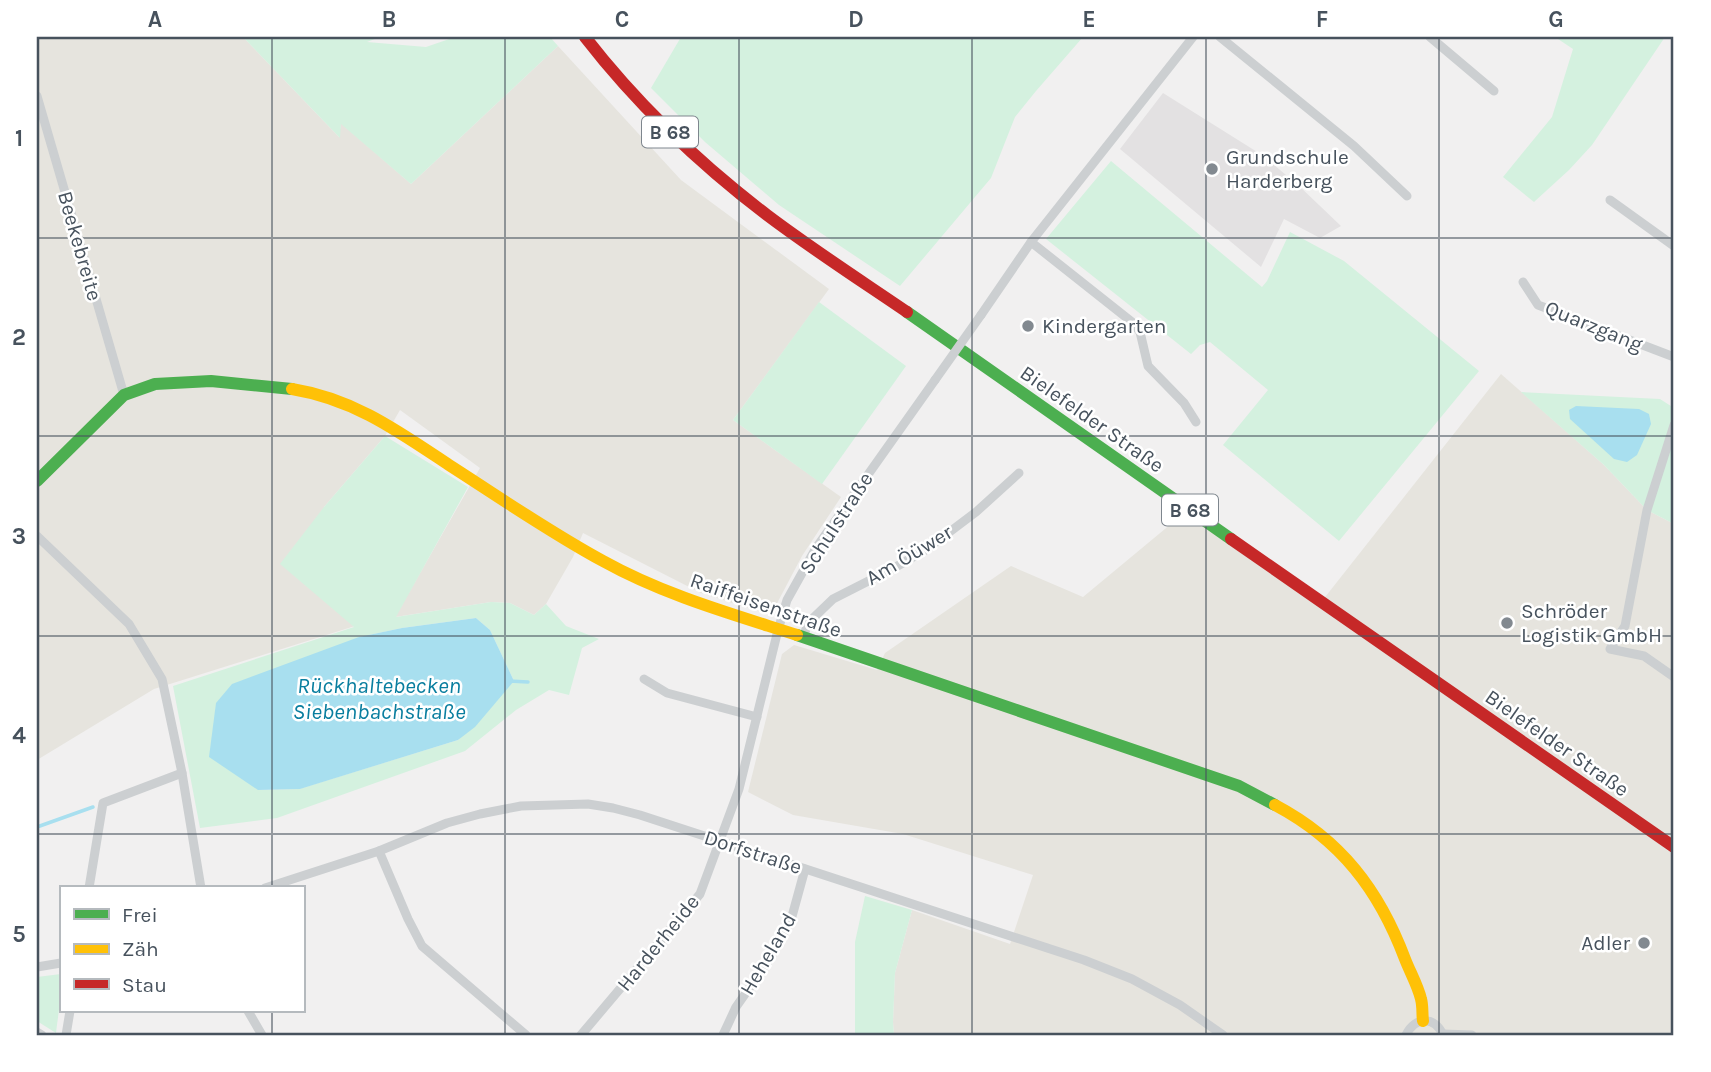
<svg xmlns="http://www.w3.org/2000/svg" width="1711" height="1072" viewBox="0 0 1711 1072" font-family="Karla,sans-serif">
	<style>
		.commercial { fill: #e6e4de }
		.education { fill: #e3e1e2 }
		.green { fill: #d4f1df; fill-rule: evenodd }
		.water { fill: #a8dfef }
		.lines { fill: none; stroke-linecap: round; stroke-linejoin: round }
		.stream { stroke: #a8dfef; stroke-width: 3.5 }
		.street { stroke: #cccfd1; stroke-width: 9 }
		.fast { stroke: #4caf50; stroke-width: 12 }
		.slow { stroke: #ffc107; stroke-width: 12 }
		.jam { stroke: #c62828; stroke-width: 12 }
		.street-bridge { stroke: #cccfd1; stroke-width: 9 }
		.grid { fill: none; stroke: #47525d; stroke-width: 2; stroke-opacity: 0.55 }
		.poi-dot { fill: #828990; stroke: #fff; stroke-width: 2.5 }
		.labels { text-anchor: middle; stroke-width: 5; stroke-linejoin: round; paint-order: stroke }
		.shield { fill: #fff; stroke: #7e868e; stroke-width: 2 }
		.shield-label { font-size: 19px; font-weight: bold; fill: #47525d }
		.poi-label { font-size: 21px; fill: #47525d; stroke: #fff; text-anchor: start }
		.street-label { font-size: 21px; fill: #47525d; stroke: #fff }
		.water-label { font-size: 23px; font-style: italic; fill: #097e9f; stroke: #fff }
		.neatline { fill: none; stroke: #47525d; stroke-width: 2.5 }
		.grid-label { font-size: 23px; text-anchor: middle; font-weight: bold; fill: #47525d }
	</style>
	<rect width="100%" height="100%" fill="#f1f0f0"/>
	<g class="commercial">
		<polygon points="37,37 243,37 339,137 341,123 411,184 558,46 681,180 829,289 733,420 841,497 802,556 774,609 764,613 701,593 583,533 573,557 546,604 534,615 510,603 491,602 395,617 480,468 400,410 385,436 324,507 355,626 154,689 37,760"/>
		<polygon points="1501,374 1604,465 1647,510 1674,524 1674,1035 894,1035 893,1022 895,973 912,910 1010,944 1033,875 903,834 793,815 748,792 782,654 794,645 877,670 885,653 1011,566 1083,597 1189,509 1322,601"/>
	</g>
	<polygon class="education" points="1163,93 1262,155 1297,184 1341,226 1320,238 1284,219 1261,267 1120,149"/>
	<g class="green">
		<polygon points="243,37 380,37 367,42 426,47 455,37 550,37 558,46 411,184 341,124 340,138"/>
		<polygon points="681,37 1083,37 1036,91 1015,117 991,178 900,286 779,205 705,142 651,88"/>
		<polygon points="1555,37 1665,37 1592,145 1569,170 1534,202 1503,177 1552,117 1573,49"/>
		<polygon points="1111,161 1262,287 1267,281 1290,232 1344,261 1479,371 1339,541 1223,445 1268,390 1210,342 1200,345 1191,354 1046,239"/>
		<polygon points="819,302 906,366 822,484 733,420"/>
		<polygon points="1521,392 1660,399 1674,408 1674,524 1647,510 1604,465"/>
		<path d="M385,436L468,487L396,617L491,602L510,603L534,615L546,604L566,626L599,639L582,648L569,695L549,690L516,710L465,751L277,818L200,828L173,686L354,627L280,564L324,507ZM476,618L490,630L514,681L458,740L299,789L258,790L359,637L402,628Z"/>
		<polygon points="865,896 912,910 895,973 893,1022 894,1035 855,1035 855,942"/>
		<polygon points="61,974 61,994 56,1033 37,1021 37,977"/>
	</g>
	<g class="water">
		<polygon points="1576,406 1639,409 1649,414 1651,424 1637,455 1627,462 1614,459 1570,419 1569,410"/>
		<polygon points="476,618 490,630 514,681 475,727 458,740 300,789 258,790 209,757 216,703 232,684 359,637 402,628"/>
	</g>
	<g class="lines">
		<g class="stream">
			<polyline points="509,681 528,682"/>
			<polyline points="37,827 93,807"/>
		</g>
		<g class="street">
			<polyline points="1220,37 1354,146 1407,196"/>
			<polyline points="1430,37 1494,91"/>
			<polyline points="37,96 124,395"/>
			<polyline points="1610,200 1674,246"/>
			<polyline points="1031,242 1132,322 1140,332 1148,366 1184,403 1196,422"/>
			<polyline points="1523,282 1538,305 1674,357"/>
			<polyline points="981,315 1031,242 1193,37"/>
			<polyline points="1674,425 1647,510 1625,626 1610,649 1644,656 1674,677"/>
			<polyline points="37,536 129,624 162,679 182,773 201,888"/>
			<polyline points="803,638 808,623 833,599 894,568 927,549 976,512 1019,473"/>
			<polyline points="644,679 667,693 757,717"/>
			<polyline points="379,851 408,919 422,946 526,1035"/>
			<polyline points="89,888 103,803 182,773"/>
			<polyline points="265,888 379,851 447,823 480,814 521,806 588,804 613,808 640,815 1084,960 1132,979 1180,1005 1223,1035"/>
			<polyline points="37,967 61,963"/>
			<polyline points="248,1011 262,1035"/>
			<polyline points="37,1032 42,1035"/>
			<polyline points="1443,1034 1472,1035"/>
			<polyline points="66,1035 70,1011"/>
			<polyline points="581,1035 700,894 739,789 778,630 787,600 816,548 935,380"/>
			<polyline points="723,1035 736,1007 769,960 791,920 805,869"/>
			<path d="M1406,1035C1415,1016 1435,1016 1443,1035"/>
		</g>
		<g class="fast">
			<polyline points="907,312 1231,539"/>
			<polyline points="37,481 124,395 155,384 211,381 292,389"/>
			<polyline points="797,635 1239,786 1275,805"/>
		</g>
		<g class="slow">
			<path d="M292,389C354,399 398,431 449,465C499,497 551,533 603,561C664,595 732,614 797,635"/>
			<path d="M1275,805C1341,840 1379,890 1405,959C1410,972 1418,986 1421,999C1423,1006 1422,1014 1423,1021"/>
		</g>
		<g class="jam">
			<path d="M585,37C637,104 700,164 767,215C812,249 860,280 907,312"/>
			<polyline points="1231,539 1674,847"/>
		</g>
		<polyline class="street-bridge" points="935,380 981,315"/>
	</g>
	<path class="grid" d="M272,37V888M505,37V1035M739,37V1035M972,37V1035M1206,37V1035M1439,37V1035M37,238H1674M37,436H1674M37,636H1674M37,834H1674M272,1011V1035"/>
	<g class="poi-dot">
		<circle cx="1212" cy="169" r="7"/>
		<circle cx="1028" cy="326" r="7"/>
		<circle cx="1507" cy="623" r="7"/>
		<circle cx="1644" cy="943" r="7"/>
	</g>
	<g class="labels">
		<g class="shield">
			<rect x="642" y="116.5" width="56" height="31" rx="5"/>
			<rect x="1162" y="494.5" width="56" height="31" rx="5"/>
		</g>
		<g class="shield-label">
			<text x="670" y="139">B 68</text>
			<text x="1190" y="517">B 68</text>
		</g>
		<g class="poi-label">
			<text x="1226" y="164">Grundschule<tspan x="1226" dy="24">Harderberg</tspan></text>
			<text x="1042" y="333">Kindergarten</text>
			<text x="1521" y="618">Schröder<tspan x="1521" dy="24">Logistik GmbH</tspan></text>
			<text x="1630" y="950" text-anchor="end">Adler</text>
		</g>
		<g class="street-label">
			<text transform="translate(80 246) rotate(74)" y="7">Beekebreite</text>
			<text transform="translate(1594 326) rotate(22)" y="7">Quarzgang</text>
			<text transform="translate(1092 419) rotate(35)" y="7">Bielefelder Straße</text>
			<text transform="translate(836 523) rotate(-57)" y="7">Schulstraße</text>
			<text transform="translate(909 555) rotate(-31)" y="7">Am Öüwer</text>
			<text transform="translate(766 605) rotate(19)" y="7">Raiffeisenstraße</text>
			<text transform="translate(1557 743) rotate(35)" y="7">Bielefelder Straße</text>
			<text transform="translate(753 852) rotate(18)" y="7">Dorfstraße</text>
			<text transform="translate(658 943) rotate(-51)" y="7">Harderheide</text>
			<text transform="translate(768 954) rotate(-60)" y="7">Heheland</text>
		</g>
		<g class="water-label">
			<text x="379" y="693">Rückhaltebecken<tspan x="379" dy="26">Siebenbachstraße</tspan></text>
		</g>
	</g>
	<rect width="1711" height="1072" fill="none" stroke="#ffffff" stroke-width="77"/>
	<rect x="60" y="886" width="245" height="126" fill="#ffffff" stroke="#b5babe" stroke-width="2"/>
	<rect x="74" y="909" width="35" height="10" fill="#4caf50" stroke="#b5babe" stroke-width="2"/>
	<text x="122" y="922" font-size="21" fill="#47525d">Frei</text>
	<rect x="74" y="944" width="35" height="10" fill="#ffc107" stroke="#b5babe" stroke-width="2"/>
	<text x="122" y="956" font-size="21" fill="#47525d">Zäh</text>
	<rect x="74" y="979" width="35" height="10" fill="#c62828" stroke="#b5babe" stroke-width="2"/>
	<text x="122" y="992" font-size="21" fill="#47525d">Stau</text>
	<rect x="38" y="38" width="1634" height="996" class="neatline"/>
	<g class="grid-label">
		<text x="155" y="27">A</text>
		<text x="389" y="27">B</text>
		<text x="622" y="27">C</text>
		<text x="856" y="27">D</text>
		<text x="1089" y="27">E</text>
		<text x="1322" y="27">F</text>
		<text x="1556" y="27">G</text>
		<text x="19" y="146">1</text>
		<text x="19" y="345">2</text>
		<text x="19" y="544">3</text>
		<text x="19" y="743">4</text>
		<text x="19" y="942">5</text>
	</g>
</svg>
